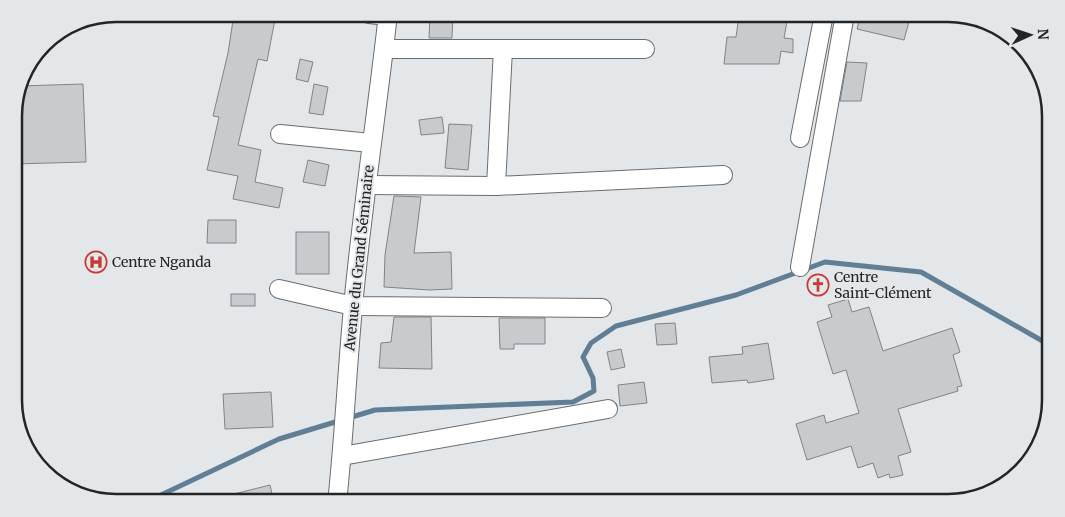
<svg xmlns="http://www.w3.org/2000/svg" width="1065" height="517" viewBox="0 0 1065 517" font-family="Merriweather,serif">
	<style>
		.lines { fill: none; stroke-linecap: round; stroke-linejoin: round }
		.stream { stroke: #607e94; stroke-width: 5 }
		.building { fill: #c7cbcd; stroke: #818487 }
		.minor-casing { stroke: #6a6d6f; stroke-width: 20 }
		.minor { stroke: #fff; stroke-width: 18 }
		.labels { text-anchor: middle; stroke-width: 4; stroke-linejoin: round; paint-order: stroke }
		.street-label { font-size: 14px; fill: #232425; stroke: #e3e7ea }
		.poi-label { font-size: 14px; fill: #232425; stroke: #e3e7ea; text-anchor: start }
		.rim { fill: none; stroke: #232425; stroke-width: 2.5 }
	</style>
	<rect width="100%" height="100%" fill="#e3e7ea"/>
	<g class="lines">
		<polyline class="stream" points="144,503 279,439 375,410 573,402 594,391 593,378 583,357 591,343 616,326 736,295 825,262 921,272 1046,343 1051,348"/>
	</g>
	<g class="building">
		<polygon points="234,14 276,14 267,61 258,59 238,145 261,150 255,182 283,188 279,208 233,199 238,176 207,170 219,117 213,116 228,53"/>
		<polygon points="430,14 453,14 452,38 429,38"/>
		<polygon points="861,14 894,14 910,18 904,40 857,29"/>
		<polygon points="739,16 787,21 784,38 793,39 793,53 781,51 779,64 724,64 727,37 736,37"/>
		<polygon points="300,59 313,62 308,82 296,79"/>
		<polygon points="847,62 867,63 861,101 840,101"/>
		<polygon points="83,84 86,162 14,164 14,110 20,86"/>
		<polygon points="314,84 328,87 323,115 309,113"/>
		<polygon points="442,117 444,133 421,135 419,120"/>
		<polygon points="449,124 472,125 468,170 445,168"/>
		<polygon points="308,160 329,165 325,186 303,182"/>
		<polygon points="394,196 421,197 414,253 451,252 452,289 430,290 384,287 385,255"/>
		<polygon points="208,220 236,220 236,243 207,243"/>
		<rect x="296" y="232" width="33" height="42"/>
		<rect x="231" y="294" width="24" height="12"/>
		<polygon points="848,299 852,312 869,307 883,351 952,328 960,352 953,355 962,386 957,387 958,391 898,409 911,452 898,456 903,475 890,478 889,474 878,478 873,463 858,468 851,446 807,460 796,424 824,415 826,423 859,413 846,370 833,374 817,322 832,317 828,305"/>
		<polygon points="394,317 431,317 432,369 379,368 381,343 391,342"/>
		<polygon points="499,318 545,318 545,344 514,344 514,349 500,349"/>
		<polygon points="675,323 677,344 657,345 655,324"/>
		<polygon points="768,343 774,379 748,383 747,380 712,383 709,357 743,354 742,347"/>
		<polygon points="621,349 625,367 611,370 607,352"/>
		<polygon points="644,382 647,403 620,406 618,385"/>
		<polygon points="271,392 273,427 225,429 223,394"/>
		<polygon points="270,485 274,503 215,503 214,499"/>
	</g>
	<g class="lines">
		<g class="minor-casing">
			<g id="minor">
				<polyline points="369,14 388,16"/>
				<polyline points="384,49 645,49"/>
				<polyline points="280,134 371,143"/>
				<polyline points="800,138 824,14"/>
				<polyline points="367,185 496,186 723,175"/>
				<polyline points="496,186 503,49"/>
				<polyline points="800,267 845,14"/>
				<polyline points="279,289 353,306 602,308"/>
				<polyline points="342,456 608,409"/>
				<path d="M337,503C344,438 347,372 353,307C362,209 377,112 388,14"/>
			</g>
		</g>
		<use href="#minor" class="minor"/>
	</g>
	<defs>
		<g id="hospital-ring" transform="scale(1.125)"><circle r="9.5" fill="#e3e7ea" stroke="#c83a34" stroke-width="1.5"/><path d="M-5-5h3v3.5h4V-5h3V5h-3V1.5h-4V5h-3Z" fill="#c83a34"/></g>
		<g id="church-ring" transform="scale(1.125)"><circle r="9.5" fill="#e3e7ea" stroke="#c83a34" stroke-width="1.5"/><path d="M-1.2-6h2.4v3.5h3.3v2.4h-3.3V6h-2.4V-.1h-3.3v-2.4h3.3Z" fill="#c83a34"/></g>
	</defs>
	<g fill-rule="evenodd">
		<use href="#hospital-ring" x="96" y="262"/>
		<use href="#church-ring" x="818" y="285"/>
	</g>
	<g class="labels">
		<g class="street-label">
			<text transform="translate(359 258) rotate(-84)" y="5">Avenue du Grand Séminaire</text>
		</g>
		<g class="poi-label">
			<text x="112" y="267">Centre Nganda</text>
			<text x="834" y="282">Centre<tspan x="834" dy="16">Saint-Clément</tspan></text>
		</g>
	</g>
	<path d="M0 0H1065V517H0ZM116 22H948A94 94 0 0 1 1042 116V400A94 94 0 0 1 948 494H116A94 94 0 0 1 22 400V116A94 94 0 0 1 116 22Z" fill="#e3e7ea" fill-rule="evenodd"/>
	<path class="rim" d="M116 22H948A94 94 0 0 1 1042 116V400A94 94 0 0 1 948 494H116A94 94 0 0 1 22 400V116A94 94 0 0 1 116 22Z"/>
	<g transform="translate(1030 35) rotate(87)" stroke="#e3e7ea" stroke-width="4" paint-order="stroke">
	<path d="M0-4L9 19L0 12L-9 19Z" fill="#232425"/>
	<text y="-8" font-size="14" font-weight="bold" text-anchor="middle" fill="#232425">N</text>
	</g>
</svg>
